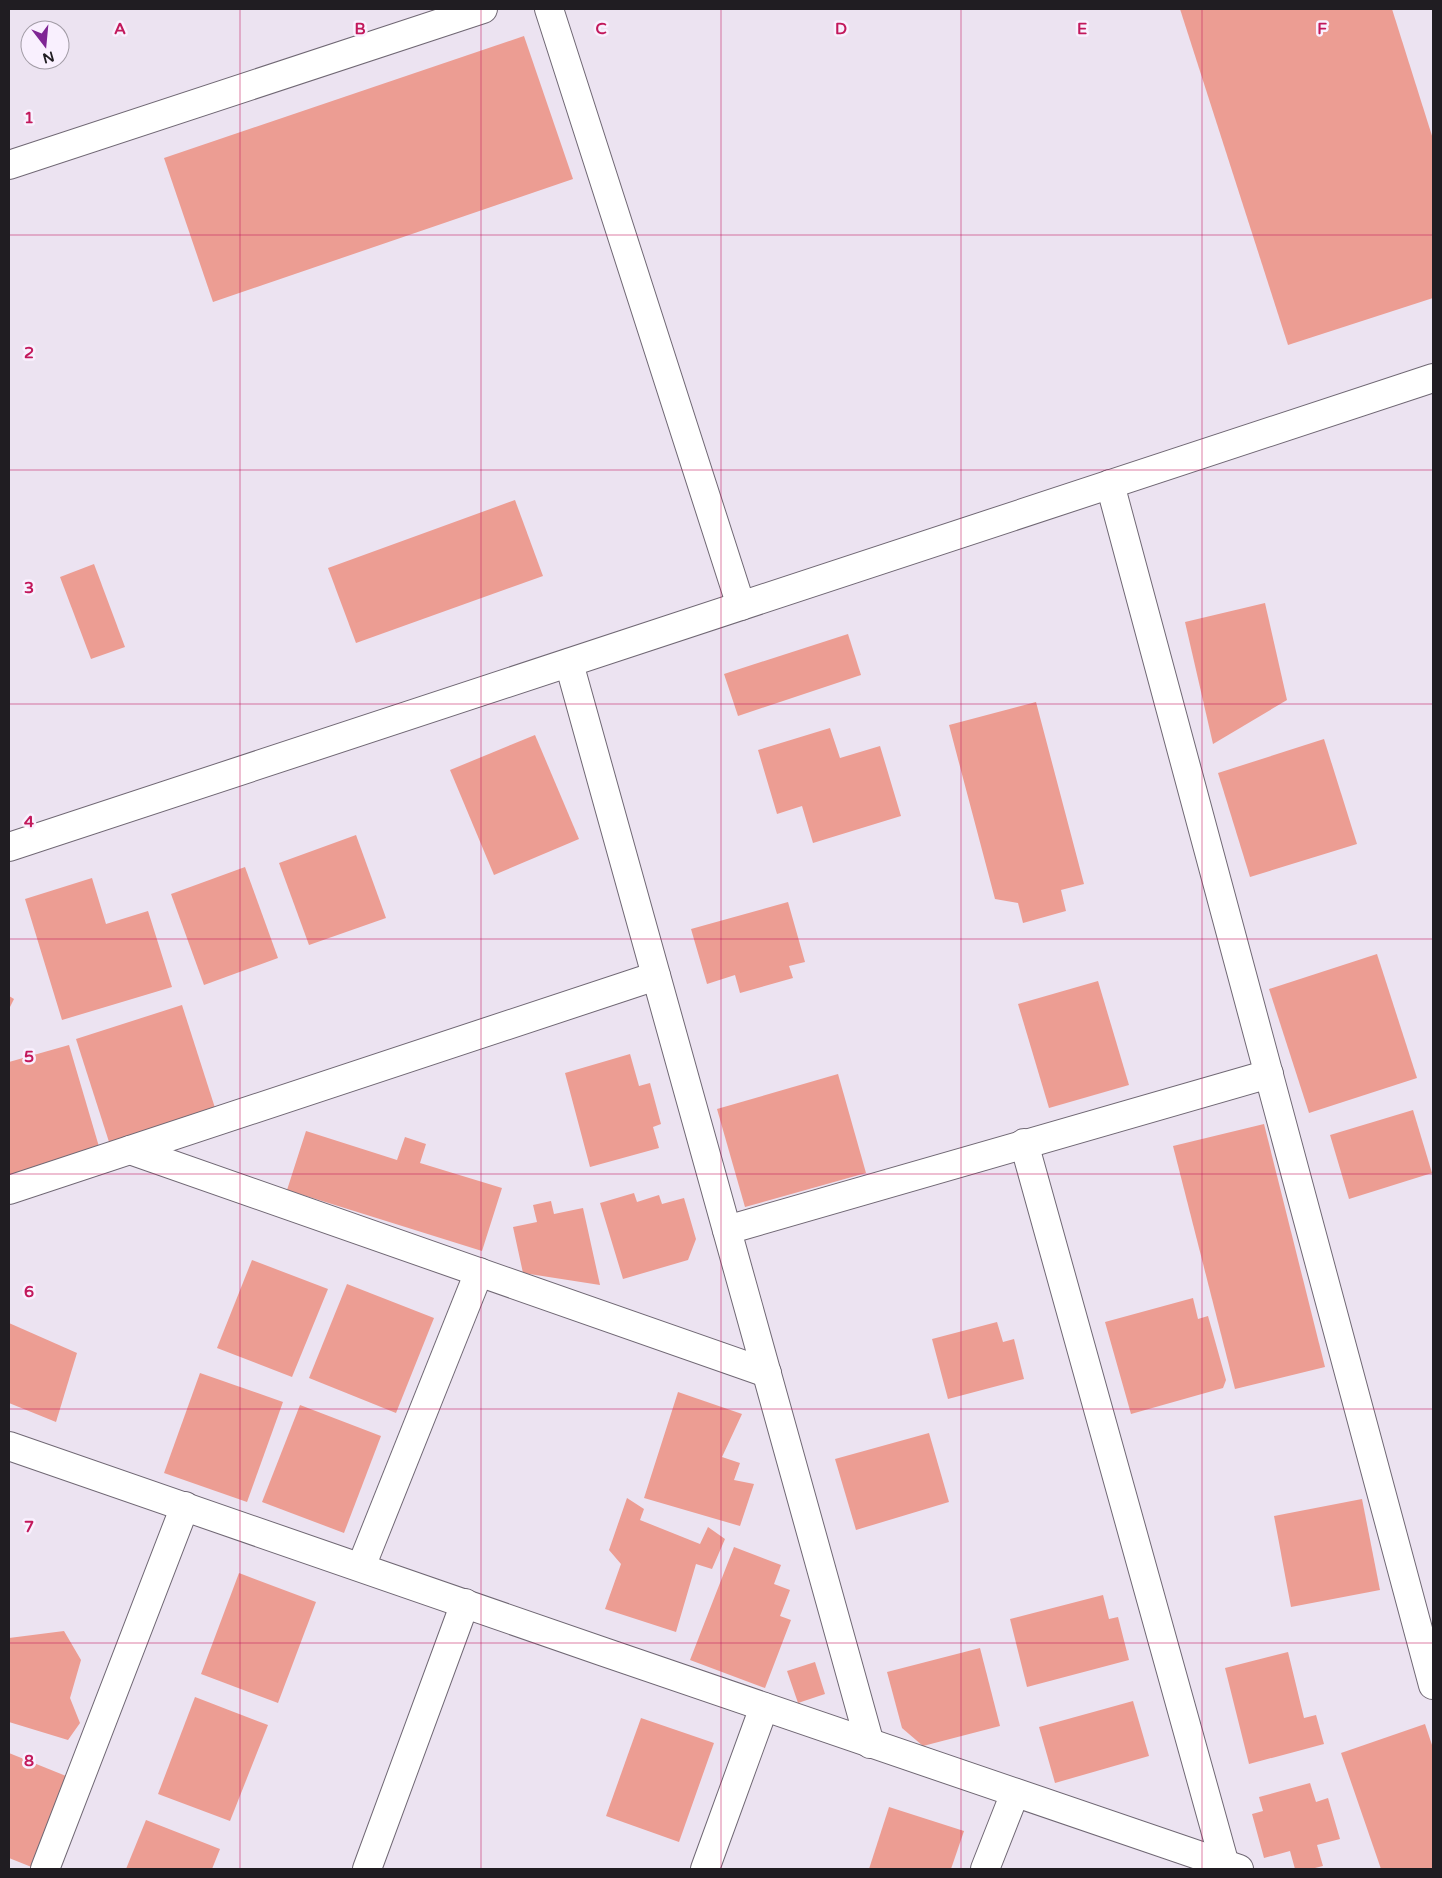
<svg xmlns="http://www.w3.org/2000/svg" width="1442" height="1878" viewBox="0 0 1442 1878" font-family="'Varela Round',sans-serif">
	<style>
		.building { fill: #ec9d93 }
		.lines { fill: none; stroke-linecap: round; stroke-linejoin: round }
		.minor-casing { stroke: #706874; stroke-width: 30 }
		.minor { stroke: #fff; stroke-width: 28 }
		.grid { fill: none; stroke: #c2185b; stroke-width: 1; stroke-opacity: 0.55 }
		.grid-label { font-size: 16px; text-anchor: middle; font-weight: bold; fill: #c2185b; stroke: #f9f0fe; stroke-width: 5; stroke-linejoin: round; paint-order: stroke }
	</style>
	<rect width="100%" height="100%" fill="#ece3f1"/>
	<g class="building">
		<polygon points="1180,9 1392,9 1433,139 1433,298 1288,345"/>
		<polygon points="524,36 573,179 213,302 164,158"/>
		<polygon points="515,500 543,576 356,643 328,568"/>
		<polygon points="94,564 125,647 91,659 60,577"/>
		<polygon points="1265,603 1287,700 1213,744 1185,622"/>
		<polygon points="848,634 861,675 738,716 724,674"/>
		<polygon points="1036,702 1084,884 1061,890 1066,911 1023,923 1018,903 995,899 949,725"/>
		<polygon points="830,728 840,758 880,746 901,816 813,843 802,806 777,814 758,750"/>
		<polygon points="535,735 579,839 494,875 450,770"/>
		<polygon points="1324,739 1357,844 1250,877 1218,773"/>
		<polygon points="356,835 386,918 309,945 279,863"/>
		<polygon points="245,867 278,958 204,985 171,894"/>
		<polygon points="92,878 106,924 148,911 172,987 62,1020 25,899"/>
		<polygon points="788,902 805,962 789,966 793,978 740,993 735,975 707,984 691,929"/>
		<polygon points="1377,954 1417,1078 1309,1113 1269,989"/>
		<polygon points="1098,981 1129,1085 1049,1108 1018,1004"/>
		<polygon points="9,996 14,999 9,1009"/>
		<polygon points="182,1005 216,1111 110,1145 76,1039"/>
		<polygon points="69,1045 100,1150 9,1176 9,1062"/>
		<polygon points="630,1054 639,1086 650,1083 661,1124 653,1127 659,1148 590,1167 565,1073"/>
		<polygon points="838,1074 866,1173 745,1207 717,1109"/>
		<polygon points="1413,1110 1432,1173 1349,1199 1330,1135"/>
		<polygon points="1264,1124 1325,1367 1235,1389 1173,1146"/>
		<polygon points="306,1131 397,1160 405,1137 426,1144 420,1163 502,1188 482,1251 287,1190"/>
		<polygon points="634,1193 637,1202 659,1195 662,1204 684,1198 696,1239 688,1260 623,1279 600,1203"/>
		<polygon points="551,1201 554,1214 583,1208 600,1285 523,1273 513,1227 537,1222 533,1205"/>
		<polygon points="252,1260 328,1289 292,1377 217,1348"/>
		<polygon points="347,1284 434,1318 396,1413 309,1378"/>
		<polygon points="1193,1298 1198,1319 1208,1316 1226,1380 1223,1388 1131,1414 1105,1322"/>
		<polygon points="997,1322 1003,1342 1014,1339 1024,1379 948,1399 932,1339"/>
		<polygon points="9,1323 77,1353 56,1422 9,1403"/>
		<polygon points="200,1373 283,1402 247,1502 164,1473"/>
		<polygon points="678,1392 742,1414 722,1457 740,1463 734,1480 754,1484 740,1526 644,1498"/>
		<polygon points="300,1405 381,1436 344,1533 262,1502"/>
		<polygon points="929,1433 949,1502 856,1530 835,1459"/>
		<polygon points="627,1498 644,1509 640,1520 700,1544 708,1527 725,1539 712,1569 696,1564 676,1632 605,1609 621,1564 609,1550"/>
		<polygon points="1362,1499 1380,1590 1291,1607 1274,1516"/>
		<polygon points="734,1547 781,1565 774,1584 790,1590 780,1616 791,1620 765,1688 690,1660"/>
		<polygon points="239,1573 316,1602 278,1703 201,1674"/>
		<polygon points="1103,1595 1109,1619 1118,1617 1129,1660 1027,1687 1010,1619"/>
		<polygon points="64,1631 81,1660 70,1698 80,1723 68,1740 9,1722 9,1638"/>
		<polygon points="980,1648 1000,1726 923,1746 902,1728 887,1672"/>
		<polygon points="1288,1652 1304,1718 1316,1715 1324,1744 1249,1764 1225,1668"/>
		<polygon points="815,1662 825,1694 798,1703 787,1671"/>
		<polygon points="195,1697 268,1725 230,1821 158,1794"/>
		<polygon points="1133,1701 1149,1756 1055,1783 1039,1727"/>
		<polygon points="641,1718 714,1743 679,1842 606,1816"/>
		<polygon points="1425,1724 1433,1748 1433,1869 1381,1869 1341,1753"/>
		<polygon points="9,1753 71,1778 34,1868 9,1858"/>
		<polygon points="1310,1783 1316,1802 1328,1798 1340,1839 1317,1845 1323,1866 1311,1869 1295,1869 1290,1851 1264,1858 1252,1814 1263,1811 1259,1797"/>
		<polygon points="889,1807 964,1831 951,1869 869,1869"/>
		<polygon points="146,1820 220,1849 212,1869 126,1869"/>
	</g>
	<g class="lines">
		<g class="minor-casing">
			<g id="minor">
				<polyline points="549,9 741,606"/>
				<polyline points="9,165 483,9"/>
				<polyline points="1110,484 1433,1685"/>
				<polyline points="569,663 870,1744"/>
				<polyline points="9,847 1433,378"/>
				<polyline points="1024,1143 1225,1865"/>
				<polyline points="130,1150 767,1373"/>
				<polyline points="9,1190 656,976"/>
				<polyline points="727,1230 1269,1074"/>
				<polyline points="9,1446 604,1652 1239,1869"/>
				<polyline points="361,1567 479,1272"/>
				<polyline points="45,1869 185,1506"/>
				<polyline points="367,1869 465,1603"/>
				<polyline points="705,1869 764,1707"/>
				<polyline points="985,1869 1015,1793"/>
			</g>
		</g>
		<use href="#minor" class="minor"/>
	</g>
	<path class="grid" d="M240,9V1869M481,9V1869M721,9V1869M961,9V1869M1202,9V1869M9,235H1433M9,470H1433M9,704H1433M9,939H1433M9,1174H1433M9,1409H1433M9,1643H1433"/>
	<g class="grid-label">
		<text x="120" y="34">A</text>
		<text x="360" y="34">B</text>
		<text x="601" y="34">C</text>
		<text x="841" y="34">D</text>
		<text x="1082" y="34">E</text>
		<text x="1322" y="34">F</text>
		<text x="29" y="123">1</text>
		<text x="29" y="358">2</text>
		<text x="29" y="593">3</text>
		<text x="29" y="827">4</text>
		<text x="29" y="1062">5</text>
		<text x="29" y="1297">6</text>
		<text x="29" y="1532">7</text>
		<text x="29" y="1766">8</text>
	</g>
	<rect width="1442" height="1878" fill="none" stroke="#201d22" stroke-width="20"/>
	<g transform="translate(45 45) rotate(164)"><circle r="24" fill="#f9f0fe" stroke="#a29ca6"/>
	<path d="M0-4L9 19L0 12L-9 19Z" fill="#7f2694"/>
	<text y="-8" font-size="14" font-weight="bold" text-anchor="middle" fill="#201d22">N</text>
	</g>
</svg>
